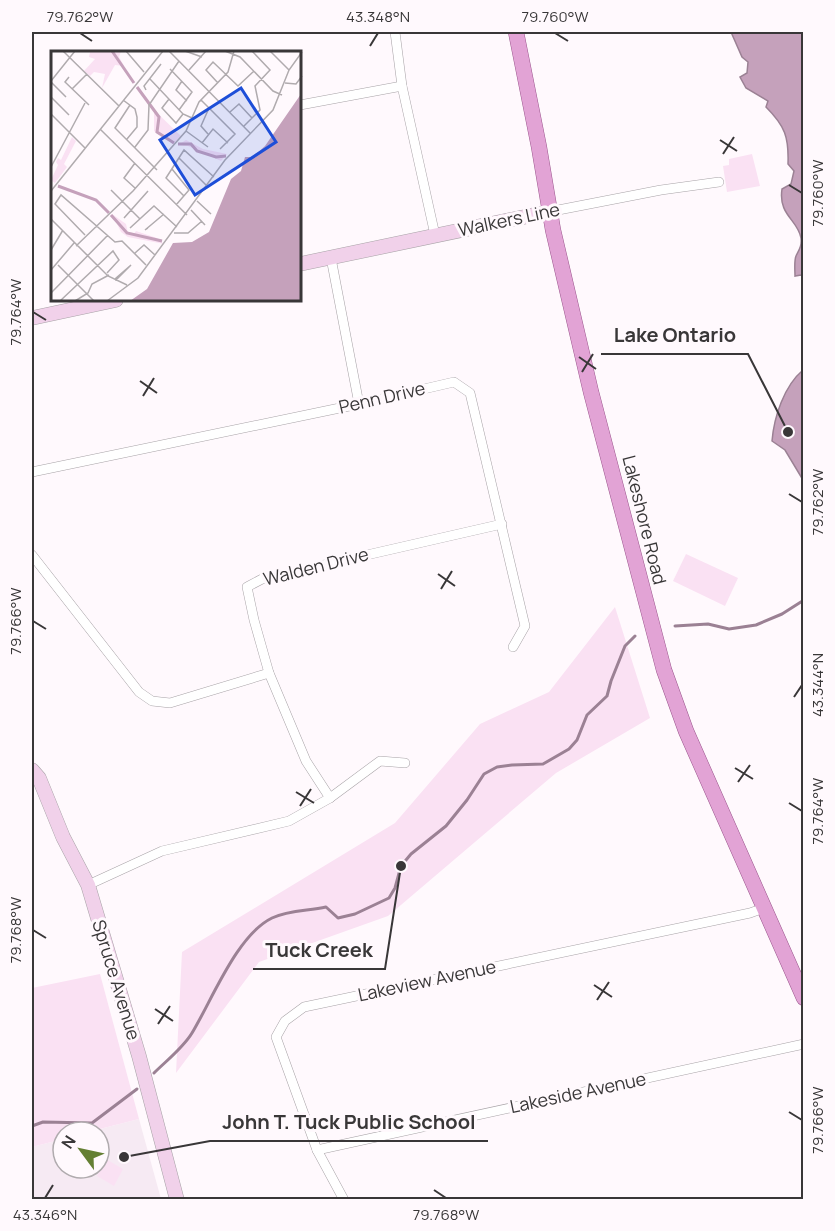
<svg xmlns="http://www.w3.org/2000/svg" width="835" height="1231" viewBox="0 0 835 1231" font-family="Manrope,sans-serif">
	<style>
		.built { fill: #f6eaf3 }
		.green { fill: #fae1f3 }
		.water { fill: #c5a1bb; stroke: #9b8194; stroke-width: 1.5 }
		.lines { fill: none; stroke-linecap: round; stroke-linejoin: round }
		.stream { stroke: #9b8194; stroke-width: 3 }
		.street-casing { stroke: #a8a3a7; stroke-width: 10 }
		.secondary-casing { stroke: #a8a3a7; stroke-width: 15 }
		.primary-casing { stroke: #9a568c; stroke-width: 16 }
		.street { stroke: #fff; stroke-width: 9 }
		.secondary { stroke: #f1d1ea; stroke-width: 14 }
		.primary { stroke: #e2a3d5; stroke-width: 15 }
		.ticks { fill: none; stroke: #393738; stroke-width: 2 }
		.labels { text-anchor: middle; stroke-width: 6; stroke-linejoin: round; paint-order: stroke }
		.street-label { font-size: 18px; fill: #393738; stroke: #fff9fd }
		.inset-river { fill: none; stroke: #c5a1bb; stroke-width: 3 }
		.inset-road { fill: none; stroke: #b0abae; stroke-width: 1.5 }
		.view { fill: #1d4ed8; fill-opacity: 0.15; stroke: #1d4ed8; stroke-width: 3 }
		.inset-edge { fill: none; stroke: #393738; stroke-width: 3 }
		.leader { fill: none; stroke: #393738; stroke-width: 2 }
		.callout-dot { fill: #393738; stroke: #fff9fd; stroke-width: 2 }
		.callout-label { font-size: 20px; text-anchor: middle; font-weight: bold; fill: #393738; stroke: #fff9fd; stroke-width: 6; stroke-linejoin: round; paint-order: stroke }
		.neatline { fill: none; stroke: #393738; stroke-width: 2 }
		.ticks-label { font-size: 15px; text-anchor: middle; fill: #393738 }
	</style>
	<rect width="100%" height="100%" fill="#fff9fd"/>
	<polygon class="built" points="139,1119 161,1199 32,1200 32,1147 63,1139 63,1168 99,1168 99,1132 88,1132"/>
	<g class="green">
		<polygon points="752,154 760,186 727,192 723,166 729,165 729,159"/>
		<polygon points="686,554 738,578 725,606 673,581"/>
		<polygon points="615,607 650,718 556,773 388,916 259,962 176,1073 182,952 395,823 480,724 549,692"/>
		<polygon points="100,974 139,1119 88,1132 63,1132 63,1139 32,1147 32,988"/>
		<polygon points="106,1159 123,1169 114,1186 97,1176"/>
	</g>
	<g class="water">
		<path d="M731,32H803V277L801,275L795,276C795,270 794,261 796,256C799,250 802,246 801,238C798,220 778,215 782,189L791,184L794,171L788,164C789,137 785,126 766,107L768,101L746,88L740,77L747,73L748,62L742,57Z"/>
		<path d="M803,370V480L785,450L772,441C774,417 784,386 803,370Z"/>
	</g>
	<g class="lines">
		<g class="stream">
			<polyline points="675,626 708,624 729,629 756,625 782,614 804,600"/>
			<path d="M154,1073C166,1061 183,1048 192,1033C212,1000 237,935 272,918C289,910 308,911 326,907L338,918L355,914L389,898L395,888L401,866L411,854L446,826L467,800L484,774L497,767L512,765L543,764L569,749L577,740L587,715L607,696L611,681L625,646L635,636"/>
			<polyline points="32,1126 43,1122 92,1123 137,1089"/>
		</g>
		<g class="street-casing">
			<g id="street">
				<polyline points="395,32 402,86 435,235"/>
				<polyline points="300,105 402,86"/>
				<polyline points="548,212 661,190 719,182"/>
				<polyline points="331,258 359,404"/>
				<polyline points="32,472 359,404 454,382 470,393 525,626 513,647"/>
				<polyline points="32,555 139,692 152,701 170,703 269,673"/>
				<polyline points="330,798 306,761 269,673 254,620 247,587 262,579 502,524"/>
				<polyline points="88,885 162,851 289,821 330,798 380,761 405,763"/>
				<polyline points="317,1150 804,1044"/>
				<polyline points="344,1200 317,1150 276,1037 285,1021 304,1007 750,913 764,908"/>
			</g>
		</g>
		<g class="secondary-casing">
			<g id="secondary">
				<polyline points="300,264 548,212"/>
				<polyline points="32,318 116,300"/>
				<polyline points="32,770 39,778 63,837 88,885 139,1056 177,1200"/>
			</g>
		</g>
		<g class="primary-casing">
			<polyline id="primary" points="516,32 539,147 553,230 591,392 664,670 686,731 804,998"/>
		</g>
		<use href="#street" class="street"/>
		<use href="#secondary" class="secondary"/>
		<use href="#primary" class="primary"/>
	</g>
	<path class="ticks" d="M80,33L92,41M555,33L568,41M370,46L378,33M720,140L737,151M723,154L734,137M789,185L802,193M33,312L46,320M579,357L596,369M582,372L593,354M140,381L157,393M143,396L154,378M789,494L802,502M438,574L455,586M441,589L452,571M33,621L46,629M794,697L802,685M735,768L753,779M738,782L750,765M296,792L314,803M789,803L802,811M300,806L311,789M33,930L46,938M594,985L612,997M597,1000L609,982M155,1009L173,1021M158,1024L170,1006M789,1112L802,1120M434,1190L446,1198M45,1198L53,1185"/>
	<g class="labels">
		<g class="street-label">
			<text transform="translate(509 220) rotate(-12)" y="6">Walkers Line</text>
			<text transform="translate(382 398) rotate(-13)" y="6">Penn Drive</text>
			<text transform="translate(644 520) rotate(76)" y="6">Lakeshore Road</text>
			<text transform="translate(316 567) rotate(-14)" y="6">Walden Drive</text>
			<text transform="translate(116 980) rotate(73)" y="6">Spruce Avenue</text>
			<text transform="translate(427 981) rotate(-12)" y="6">Lakeview Avenue</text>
			<text transform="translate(578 1093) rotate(-12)" y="6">Lakeside Avenue</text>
		</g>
	</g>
	<g transform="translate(51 51)">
		<rect width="250" height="250" fill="#fff9fd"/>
		<path d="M49,0H70L68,6L73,15L64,14L51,37L54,23L43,21L39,25L33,20L44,8L38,6L39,1ZM103,59L130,85L122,93L103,80ZM21,86L25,90L13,113L16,116L4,132L0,129L7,114L5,111L7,107L10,109ZM135,89L152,98L176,103L170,110L137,95L127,94ZM61,163L75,173L77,182L82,184L85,180L106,187L113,193L77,186L70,181Z" fill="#fae1f3"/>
		<path d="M250,43V250H79L96,238L122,192L141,191L158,181L180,128L190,120L194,106H202L214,95Z" fill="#c5a1bb"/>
		<path class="inset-river" d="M61,0L83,32M86,36L108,66L106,81L123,92M127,93H140L146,100L165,106L175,105M7,135L45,149L58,162M60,164L76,182L111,190"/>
		<path class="inset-road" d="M12,0L68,55M75,0L93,21M118,0L199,82M134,0L151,6M174,0L189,6L222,40L231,44M219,0L238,19M119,18L141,41L128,59M138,19L155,0M18,26L14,31L38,54M99,28L132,63L141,67M0,30L24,0M131,30L125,39L136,50M0,31L15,46M167,32L155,19L162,11L187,35L203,20M234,32L245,33L251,25M21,38L36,23M95,39L93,35L110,13M0,46L18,64M118,48L111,57L125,72L132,63M72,49L84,58L86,66V76L76,88M150,49L184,83L169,98M79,54L64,77L106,119M179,61L188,53L201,67M0,63L34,97M193,75L209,59L204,35L219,19L201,0M49,78L136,164M135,80L157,96M157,83L150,75L158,57M151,92L162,78L177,92M84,96L97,79L98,54L128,10M128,107L155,134M0,116L34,52M121,118L138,139L125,154M84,137L73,127L84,112M60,139L89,168M0,140L112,0M133,145L115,127L133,99L163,126M146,150L160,163M140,159L154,174M73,167L97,140M0,168L57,225L76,234M79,177L103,155L126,176M97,177L94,179L113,163M123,182H137L151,170M34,184L4,153L10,144L64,191L71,190L95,214M25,195L82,140L135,80L148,51L177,21L183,0M0,199L12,179M84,202L93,194L104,204M7,214L43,250M0,219L23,192M65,230V227L80,214L65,229M0,242L57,184M9,250L62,200L68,209L56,222M24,250L37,242L41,233L58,224M56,250L87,227L174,109L222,59L238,19L251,1"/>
		<path class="view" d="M190,37L225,91L144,144L109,89Z"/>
		<rect width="250" height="250" class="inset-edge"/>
	</g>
	<path class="leader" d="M788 432L748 354H601M401 866L385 969H253M124 1157L210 1141H488"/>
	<g class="callout-dot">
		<circle cx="788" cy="432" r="6"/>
		<circle cx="401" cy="866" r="6"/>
		<circle cx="124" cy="1157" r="6"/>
	</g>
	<g class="callout-label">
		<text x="675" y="342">Lake Ontario</text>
		<text x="319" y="957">Tuck Creek</text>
		<text x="349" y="1129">John T. Tuck Public School</text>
	</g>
	<rect width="835" height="1231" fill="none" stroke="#fff9fd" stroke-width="66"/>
	<g transform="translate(81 1150) rotate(303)"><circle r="28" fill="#fff9fd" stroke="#b0abae" stroke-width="1.5"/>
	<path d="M0-4.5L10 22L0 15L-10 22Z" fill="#647f33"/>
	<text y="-9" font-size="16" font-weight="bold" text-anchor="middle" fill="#393738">N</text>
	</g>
	<rect x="33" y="33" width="769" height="1165" class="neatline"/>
	<g class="ticks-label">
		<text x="80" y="22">79.762°W</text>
		<text x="378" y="22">43.348°N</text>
		<text x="555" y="22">79.760°W</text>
		<text transform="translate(818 193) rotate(-90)" y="5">79.760°W</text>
		<text transform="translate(16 312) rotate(-90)" y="5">79.764°W</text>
		<text transform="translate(818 502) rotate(-90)" y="5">79.762°W</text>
		<text transform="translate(16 621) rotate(-90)" y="5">79.766°W</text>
		<text transform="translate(818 685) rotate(-90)" y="5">43.344°N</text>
		<text transform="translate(818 811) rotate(-90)" y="5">79.764°W</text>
		<text transform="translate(16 930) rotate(-90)" y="5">79.768°W</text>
		<text transform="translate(818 1120) rotate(-90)" y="5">79.766°W</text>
		<text x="45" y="1220">43.346°N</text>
		<text x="446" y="1220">79.768°W</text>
	</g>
</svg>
